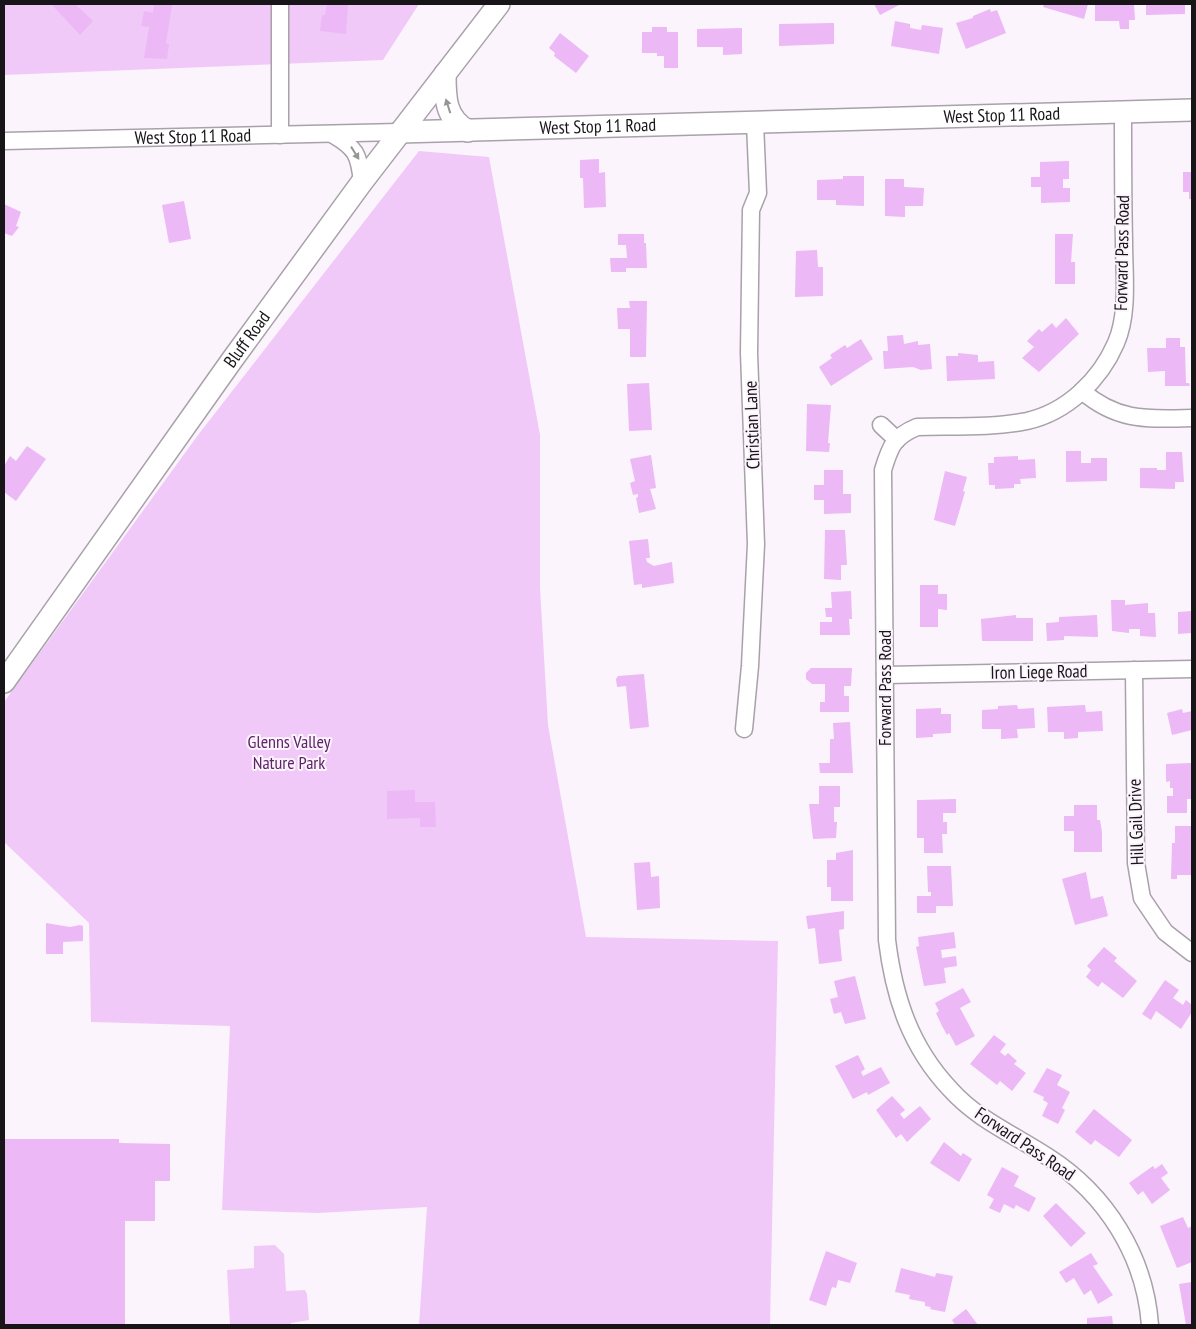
<svg xmlns="http://www.w3.org/2000/svg" width="1196" height="1329" viewBox="0 0 1196 1329" font-family="'PT Sans Narrow',sans-serif">
	<style>
		.green { fill: #f1c9f8 }
		.building { fill: #ecb8f5 }
		.lines { fill: none; stroke-linecap: round; stroke-linejoin: round }
		.minor-casing { stroke: #a9a1aa; stroke-width: 19 }
		.major-casing { stroke: #a9a1aa; stroke-width: 24 }
		.minor { stroke: #fff; stroke-width: 16 }
		.major { stroke: #fff; stroke-width: 21 }
		.oneway { fill: #979697 }
		.labels { text-anchor: middle; stroke-width: 4; stroke-linejoin: round; paint-order: stroke }
		.street-label { font-size: 18px; fill: #181518; stroke: #fcf4fd }
		.park-label { font-size: 18px; fill: #5e2268; stroke: #fcf4fd }
	</style>
	<rect width="100%" height="100%" fill="#fcf4fd"/>
	<g class="green">
		<polygon points="4,4 419,4 383,60 4,75"/>
		<polygon points="419,151 489,157 540,435 540,588 548,725 586,937 778,941 770,1325 419,1325 427,1207 318,1213 222,1210 230,1026 91,1022 89,923 4,842 4,702 198,435"/>
		<polygon points="275,1245 284,1254 286,1291 305,1290 307,1294 309,1320 291,1323 291,1325 230,1325 227,1270 254,1268 254,1246"/>
	</g>
	<g class="building">
		<polygon points="55,4 75,4 93,21 80,35 53,6"/>
		<polygon points="154,4 172,5 166,43 169,44 167,59 144,58 149,27 141,26 144,11 153,13"/>
		<polygon points="327,4 348,4 346,34 320,31 322,15 325,15"/>
		<polygon points="874,4 901,4 880,15"/>
		<polygon points="1044,4 1088,4 1084,19 1043,7"/>
		<polygon points="1095,4 1134,4 1135,20 1129,20 1129,29 1120,29 1119,21 1095,21"/>
		<polygon points="1146,4 1185,4 1185,14 1146,15"/>
		<polygon points="990,9 991,12 997,10 1006,33 966,49 956,23 973,18 973,16"/>
		<polygon points="895,21 910,24 910,28 921,30 922,25 943,28 939,54 891,46"/>
		<polygon points="834,23 834,44 779,46 779,24"/>
		<polygon points="652,27 667,27 667,32 678,32 678,68 664,68 664,56 657,56 657,53 642,53 642,32 652,32"/>
		<polygon points="742,28 742,54 723,55 723,47 697,47 697,29"/>
		<polygon points="560,33 589,56 576,73 554,56 555,53 549,48"/>
		<polygon points="599,159 599,173 605,172 606,207 584,208 583,178 580,178 580,160"/>
		<polygon points="1069,161 1069,179 1063,179 1063,188 1070,188 1070,202 1041,203 1041,187 1031,187 1031,177 1040,177 1040,162"/>
		<polygon points="1183,172 1192,172 1192,199 1189,199 1189,192 1183,192"/>
		<polygon points="843,176 864,176 864,206 836,205 836,200 817,200 817,180 843,179"/>
		<polygon points="885,179 904,179 904,187 924,188 923,206 905,206 905,217 885,216"/>
		<polygon points="184,201 191,239 169,243 162,205"/>
		<polygon points="4,204 21,212 16,226 19,227 12,236 4,233"/>
		<polygon points="618,234 644,234 644,243 646,243 647,268 626,268 626,272 611,272 610,258 627,258 626,245 618,245"/>
		<polygon points="1055,234 1073,234 1071,262 1075,262 1075,284 1055,284"/>
		<polygon points="817,250 818,267 823,267 823,296 795,297 796,251"/>
		<polygon points="629,301 647,301 646,357 630,357 630,329 618,329 617,308 630,308"/>
		<polygon points="1066,318 1079,334 1039,372 1022,358 1034,347 1027,341 1039,329 1042,332 1052,323 1056,328"/>
		<polygon points="903,335 904,344 918,341 918,345 930,344 932,369 921,370 913,367 884,369 883,351 888,351 887,336"/>
		<polygon points="1166,338 1180,338 1180,347 1185,347 1186,383 1189,383 1190,386 1165,386 1165,371 1148,372 1147,348 1166,348"/>
		<polygon points="861,339 873,359 831,386 819,367 832,358 830,355 845,345 847,348"/>
		<polygon points="958,353 978,355 978,362 994,361 995,379 947,381 946,356 958,356"/>
		<polygon points="649,383 652,430 629,431 627,384"/>
		<polygon points="807,404 831,405 828,443 830,443 829,452 806,451"/>
		<polygon points="27,446 46,459 16,501 4,492 4,466 10,456 16,461"/>
		<polygon points="1066,451 1081,451 1081,463 1091,463 1091,458 1107,458 1107,481 1066,482"/>
		<polygon points="1166,452 1182,452 1184,482 1175,482 1175,489 1140,488 1140,468 1157,468 1157,470 1166,470"/>
		<polygon points="651,455 656,488 650,489 656,509 639,513 636,498 638,497 638,494 633,495 630,483 635,481 630,459"/>
		<polygon points="1018,456 1018,460 1035,459 1036,478 1020,479 1021,484 1014,484 1014,488 995,489 995,485 989,485 988,463 994,463 994,457"/>
		<polygon points="824,470 843,470 843,494 851,494 851,513 824,514 824,500 814,500 814,485 824,485"/>
		<polygon points="945,471 967,477 963,491 965,492 955,526 934,520"/>
		<polygon points="825,530 845,530 847,565 841,565 841,580 824,579"/>
		<polygon points="648,539 650,558 646,558 647,562 654,566 672,562 674,583 642,588 642,584 634,585 629,541"/>
		<polygon points="920,585 938,585 938,594 947,594 947,610 938,609 938,627 920,627"/>
		<polygon points="851,591 852,619 849,619 850,635 820,635 820,622 832,622 832,617 826,617 825,608 832,608 831,592"/>
		<polygon points="1111,600 1125,600 1125,605 1148,603 1148,613 1155,613 1156,637 1140,636 1140,629 1129,629 1129,633 1112,631"/>
		<polygon points="1192,611 1192,633 1178,634 1178,612"/>
		<polygon points="1016,615 1016,618 1033,618 1033,641 982,641 981,619"/>
		<polygon points="1097,615 1098,637 1064,636 1064,640 1047,641 1046,623 1059,622 1059,617"/>
		<polygon points="811,668 852,668 851,686 844,686 844,696 849,696 849,712 820,712 820,702 825,702 825,684 812,684 806,679 806,673"/>
		<polygon points="644,674 649,727 630,729 626,686 617,687 616,679 618,676"/>
		<polygon points="1017,705 1018,709 1034,708 1035,728 1017,729 1018,738 1001,739 1001,729 982,729 982,710 998,709 998,706"/>
		<polygon points="1085,705 1086,712 1102,711 1103,731 1078,732 1078,738 1064,739 1064,732 1048,732 1047,707"/>
		<polygon points="941,708 941,714 951,714 951,733 933,734 933,737 916,738 916,709"/>
		<polygon points="1182,709 1183,713 1192,711 1192,730 1172,735 1167,713"/>
		<polygon points="850,722 853,773 820,773 819,763 830,763 830,739 834,739 833,723"/>
		<polygon points="1192,763 1192,799 1187,799 1187,813 1167,813 1167,796 1173,796 1173,788 1170,788 1170,781 1166,782 1166,764"/>
		<polygon points="819,786 840,786 840,807 834,807 834,822 837,822 836,838 813,839 809,804 819,804"/>
		<polygon points="415,790 415,802 435,802 436,827 420,827 420,818 387,819 387,791"/>
		<polygon points="956,799 956,813 943,813 943,822 947,822 947,834 942,834 943,853 924,853 924,838 917,838 917,800"/>
		<polygon points="1074,805 1097,805 1097,820 1100,820 1102,832 1102,852 1074,852 1074,831 1064,831 1064,816 1074,816"/>
		<polygon points="1175,826 1192,826 1192,875 1177,875 1177,879 1171,879 1172,843 1175,843"/>
		<polygon points="853,850 853,901 831,901 831,887 827,887 827,860 836,860 836,853"/>
		<polygon points="650,862 651,877 659,876 660,908 637,910 634,863"/>
		<polygon points="927,866 951,866 953,906 936,906 936,913 917,913 917,896 931,896 931,892 928,892"/>
		<polygon points="1086,872 1091,899 1103,896 1108,916 1075,925 1062,879"/>
		<polygon points="844,911 844,929 839,930 842,961 819,964 815,928 808,929 806,916"/>
		<polygon points="46,923 70,927 80,925 83,926 83,941 63,942 63,954 46,954"/>
		<polygon points="954,932 956,948 941,950 942,958 956,956 957,966 944,968 946,983 924,986 916,947 919,946 918,937"/>
		<polygon points="1104,947 1117,958 1114,961 1137,981 1123,998 1102,982 1098,987 1086,977 1091,970 1087,966"/>
		<polygon points="855,976 866,1019 845,1024 841,1012 834,1014 830,999 838,997 834,981"/>
		<polygon points="1165,980 1179,990 1173,998 1183,1005 1186,1000 1192,1005 1192,1012 1181,1029 1156,1011 1151,1020 1142,1014"/>
		<polygon points="963,988 971,1002 960,1008 975,1036 956,1046 949,1033 947,1035 942,1026 936,1013 939,1011 935,1003"/>
		<polygon points="994,1035 1006,1044 1000,1052 1005,1056 1008,1053 1017,1061 1014,1064 1026,1073 1012,1091 1000,1081 997,1085 970,1064"/>
		<polygon points="858,1055 865,1069 861,1072 863,1076 881,1067 890,1083 868,1095 867,1092 853,1099 835,1066"/>
		<polygon points="1047,1068 1062,1075 1057,1085 1070,1092 1062,1108 1065,1110 1058,1124 1042,1116 1048,1103 1043,1100 1044,1097 1033,1092"/>
		<polygon points="892,1096 905,1110 900,1114 904,1119 920,1106 931,1119 907,1142 901,1134 896,1138 876,1110"/>
		<polygon points="1094,1109 1132,1140 1119,1157 1095,1140 1091,1145 1075,1132"/>
		<polygon points="4,1139 119,1139 119,1143 170,1144 170,1181 155,1181 155,1221 125,1221 125,1325 4,1325"/>
		<polygon points="944,1142 961,1156 963,1153 972,1159 959,1182 930,1163"/>
		<polygon points="1162,1164 1168,1173 1161,1178 1170,1190 1152,1204 1143,1191 1138,1195 1129,1183 1153,1166 1155,1169"/>
		<polygon points="1002,1167 1019,1176 1014,1186 1036,1198 1029,1212 1016,1205 1014,1209 1004,1204 1000,1213 989,1208 994,1199 987,1195"/>
		<polygon points="1056,1203 1086,1233 1071,1247 1043,1216"/>
		<polygon points="1183,1217 1188,1228 1192,1226 1192,1262 1177,1268 1160,1226"/>
		<polygon points="826,1251 857,1263 850,1283 838,1280 836,1288 832,1287 826,1306 809,1300"/>
		<polygon points="1091,1253 1098,1264 1093,1266 1113,1295 1098,1304 1091,1290 1084,1295 1074,1278 1066,1283 1059,1272"/>
		<polygon points="901,1268 935,1277 936,1273 953,1276 945,1312 930,1309 931,1307 925,1306 925,1302 909,1299 910,1295 895,1292"/>
		<polygon points="1192,1282 1192,1325 1186,1325 1179,1284"/>
		<polygon points="966,1309 978,1325 955,1325 952,1320"/>
		<polygon points="1112,1316 1113,1325 1087,1325 1087,1318"/>
	</g>
	<g class="lines">
		<g class="minor-casing">
			<g id="minor">
				<path d="M1123,112C1123,155 1123,198 1124,242C1124,274 1129,313 1116,343C1100,380 1067,412 1027,421C992,428 953,426 917,427C893,437 890,447 883,470L887,940C894,997 910,1047 951,1090C978,1120 1015,1135 1048,1157C1106,1194 1145,1256 1150,1325"/>
				<path d="M332,134C356,148 359,154 362,182"/>
				<polyline points="280,135 280,4"/>
				<path id="s1" d="M4,141L400,132"/>
				<path d="M1082,391C1118,422 1148,419 1192,418"/>
				<polyline points="881,425 897,440"/>
				<polyline points="1134,670 1136,863 1142,898 1165,932 1192,953"/>
				<polyline points="885,675 1192,669"/>
				<polyline points="744,729 750,666 756,544 749,353 751,210 758,193 755,123"/>
			</g>
		</g>
		<g class="major-casing">
			<g id="major">
				<path d="M445,74C445,98 445,118 468,131"/>
				<path id="s2" d="M400,132L1192,110"/>
				<path id="s3" d="M4,682L232,360L362,182L499,4"/>
			</g>
		</g>
		<use href="#minor" class="minor"/>
		<use href="#major" class="major"/>
	</g>
	<defs><path id="oneway-solid" d="M-6-.8H1V-3.2L6.5 0L1 3.2V.8H-6Z" transform="scale(1.25)"/></defs>
	<g class="oneway">
		<use href="#oneway-solid" transform="translate(448 106) rotate(-108)"/>
		<use href="#oneway-solid" transform="translate(355 153) rotate(58)"/>
	</g>
	<g class="labels">
		<g class="street-label">
			<text dy="6" stroke="none"><textPath href="#s2" startOffset="602">West Stop 11 Road</textPath></text>
			<text dy="6" stroke="none"><textPath href="#s2" startOffset="198">West Stop 11 Road</textPath></text>
			<text dy="6" stroke="none"><textPath href="#s1" startOffset="189">West Stop 11 Road</textPath></text>
			<text transform="translate(1122 253) rotate(-89)" y="6">Forward Pass Road</text>
			<text dy="6" stroke="none"><textPath href="#s3" startOffset="420">Bluff Road</textPath></text>
			<text transform="translate(752 425) rotate(-92)" y="6">Christian Lane</text>
			<text transform="translate(1039 672) rotate(-1)" y="6">Iron Liege Road</text>
			<text transform="translate(885 688) rotate(-90)" y="6">Forward Pass Road</text>
			<text transform="translate(1136 822) rotate(-92)" y="6">Hill Gail Drive</text>
			<text transform="translate(1025 1144) rotate(34)" y="6">Forward Pass Road</text>
		</g>
		<g class="park-label">
			<text x="289" y="748">Glenns Valley<tspan x="289" dy="21">Nature Park</tspan></text>
		</g>
	</g>
	<rect width="1196" height="1329" fill="none" stroke="#181518" stroke-width="10"/>
</svg>
